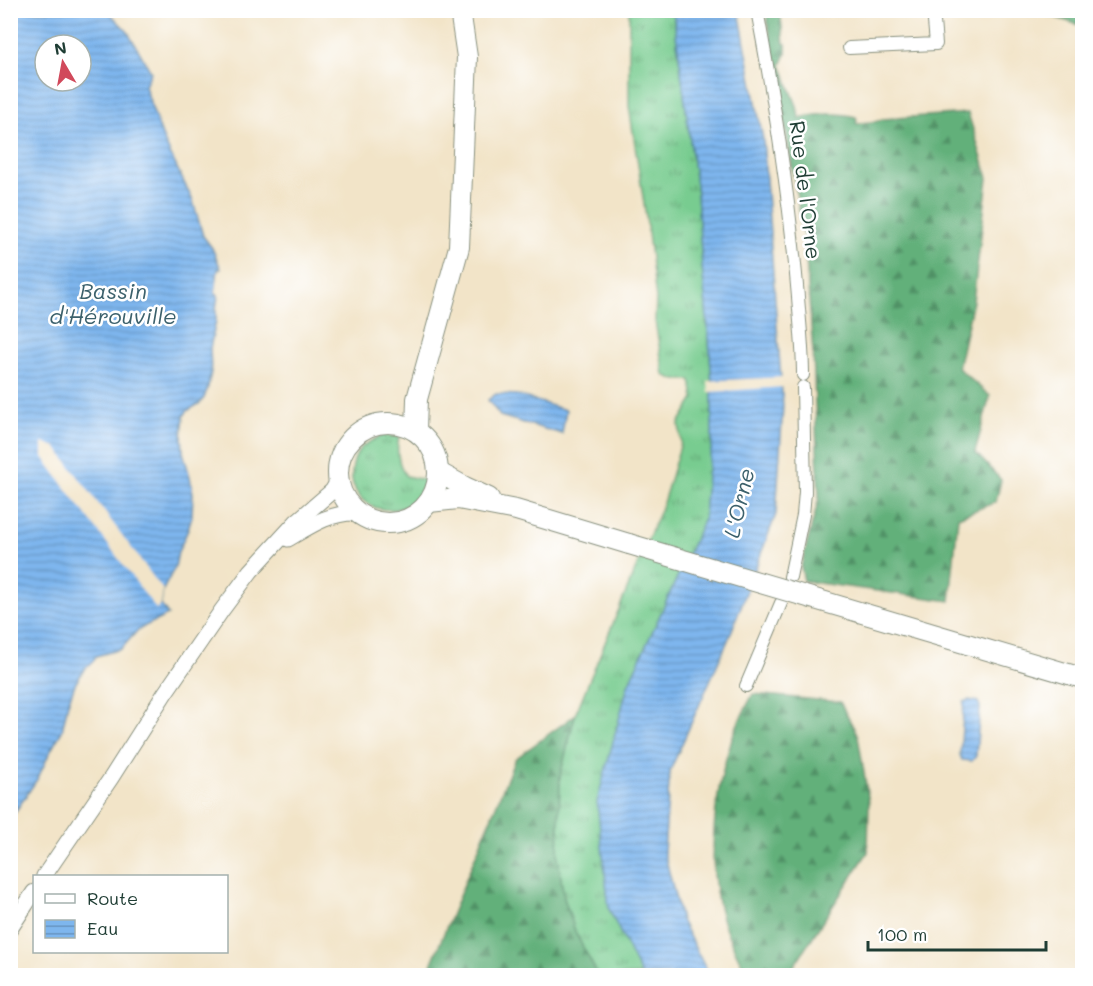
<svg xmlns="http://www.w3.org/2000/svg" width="1093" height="986" viewBox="0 0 1093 986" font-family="Mali,sans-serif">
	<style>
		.grass { fill: url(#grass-tufts); stroke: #4c8462; stroke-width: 1.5 }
		.forest { fill: url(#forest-firs); stroke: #407657; stroke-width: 1.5 }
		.water { fill: url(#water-rules); stroke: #4e7a91; stroke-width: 1.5; fill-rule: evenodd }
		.pier { fill: #f2e4c8 }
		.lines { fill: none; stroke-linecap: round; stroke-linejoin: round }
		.minor-casing { stroke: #88907e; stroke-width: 14 }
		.tertiary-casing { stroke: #88907e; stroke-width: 17 }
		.primary-casing { stroke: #88907e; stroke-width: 22 }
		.minor { stroke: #fff; stroke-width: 12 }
		.tertiary { stroke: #fff; stroke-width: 15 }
		.primary { stroke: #fff; stroke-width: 20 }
		.primary-bridge-casing { stroke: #88907e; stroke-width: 22; stroke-linecap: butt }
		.primary-bridge { stroke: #fff; stroke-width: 20 }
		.labels { text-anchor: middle; stroke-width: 5; stroke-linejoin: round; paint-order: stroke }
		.street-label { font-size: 21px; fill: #1f3d34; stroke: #fff }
		.water-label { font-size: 22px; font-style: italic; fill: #3c616c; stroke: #fff }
	</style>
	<defs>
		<pattern id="grass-tufts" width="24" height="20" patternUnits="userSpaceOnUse" patternTransform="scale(1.5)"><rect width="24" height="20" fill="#78cc90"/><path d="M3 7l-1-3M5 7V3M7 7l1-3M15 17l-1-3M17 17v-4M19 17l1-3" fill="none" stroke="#62a776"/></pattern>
		<pattern id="forest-firs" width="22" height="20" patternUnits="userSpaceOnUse" patternTransform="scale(1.5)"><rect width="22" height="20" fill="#62b07a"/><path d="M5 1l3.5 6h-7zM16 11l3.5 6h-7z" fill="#509065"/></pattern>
		<pattern id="water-rules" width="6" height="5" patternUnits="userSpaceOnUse" patternTransform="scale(1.5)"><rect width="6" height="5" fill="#7eb6ee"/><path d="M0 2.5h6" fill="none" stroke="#6795c2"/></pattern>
	</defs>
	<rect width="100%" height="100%" fill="#fff"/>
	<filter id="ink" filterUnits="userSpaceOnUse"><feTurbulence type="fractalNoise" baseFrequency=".0167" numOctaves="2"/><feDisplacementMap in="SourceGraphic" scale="12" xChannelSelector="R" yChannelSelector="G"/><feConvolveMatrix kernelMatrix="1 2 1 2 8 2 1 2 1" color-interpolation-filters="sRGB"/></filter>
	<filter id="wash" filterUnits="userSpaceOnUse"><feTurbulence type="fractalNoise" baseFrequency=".008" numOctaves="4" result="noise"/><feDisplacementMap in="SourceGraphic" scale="24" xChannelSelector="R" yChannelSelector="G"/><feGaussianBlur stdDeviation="1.35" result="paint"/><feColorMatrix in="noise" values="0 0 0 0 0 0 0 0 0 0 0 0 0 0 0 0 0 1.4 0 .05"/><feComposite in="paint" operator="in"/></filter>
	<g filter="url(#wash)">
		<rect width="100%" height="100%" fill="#f2e4c8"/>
		<g class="grass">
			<polygon points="629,11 673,11 697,193 702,266 709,339 712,384 712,445 707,476 704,519 628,685 609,909 641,975 598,976 576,934 564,898 558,859 560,776 575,715 663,503 681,443 679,423 694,399 691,380 675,380 664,375 655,321 656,299 646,217 629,106"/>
			<path d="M385,435L399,437C396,449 398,465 406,476L425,480C422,486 421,493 417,497C403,515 373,513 359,496C355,490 351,481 352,474C353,450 363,443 385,435Z"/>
		</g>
		<g class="forest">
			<path d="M766,11H780L784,44H786V54L781,65L797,106L799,118C817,114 837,112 856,117L857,120L856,123L858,124C866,120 874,125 882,119L968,113L988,178L973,301L958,368L990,396L975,452L1001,480L996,502L958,517L950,601L804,581L801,567L819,498L813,353L805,245Z"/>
			<polygon points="1035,11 1082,11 1082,26"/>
			<path d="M753,694L840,702L858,736L869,803L868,852L788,975H747C740,960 732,945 726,930C704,871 713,794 733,736C738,721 746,708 753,694Z"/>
			<polygon points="575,715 560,776 558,859 564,898 576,934 598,975 427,975 515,759"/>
		</g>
		<g class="water">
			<path d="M11,11H108L128,32L151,72L145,86L155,117L165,143L193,201L203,236L212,248L221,269H218L215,294L218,295L216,309V321L210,348L211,372L208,387L204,398L199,404L187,411L184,416L182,434L183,452L190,477L193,493L192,516L187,532L178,552L175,567L163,590L161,605L168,615L145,626L137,631L121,649L96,656L92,663L85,668L75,684L68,703L62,731L51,750L38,778L11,818ZM45,45H81V81H45Z"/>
			<polygon points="673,11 739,11 763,139 783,406 776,514 729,638 670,771 664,852 681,920 709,975 641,975 609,909 597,802 628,685 704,519 707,476 712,445 712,384 709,339 702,266 697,193"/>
			<polygon points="496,394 517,395 566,410 562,434 500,416 488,400"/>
			<polygon points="969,700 978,702 980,707 976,756 972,761 962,760 960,755 964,702"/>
		</g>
		<g class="pier">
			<polygon points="784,377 784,387 709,392 708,381"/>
			<polygon points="43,442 56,447 163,590 161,605 156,609 43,457"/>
		</g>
	</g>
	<g filter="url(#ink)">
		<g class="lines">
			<g class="minor-casing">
				<g id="minor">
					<path d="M757,10C775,105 790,201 798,297C800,323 803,349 803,375"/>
					<polyline points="849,48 936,44 933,10"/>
					<polyline points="790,577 803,515 805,492 803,387"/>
					<polyline points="746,686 781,603"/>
				</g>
			</g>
			<g class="tertiary-casing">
				<g id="tertiary">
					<path d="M288,539C310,526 330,512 357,513"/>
					<polyline points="44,876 111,778 165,693 222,610 251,571 296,522 332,491 338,481"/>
					<polyline points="10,929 34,892"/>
				</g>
			</g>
			<g class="primary-casing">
				<g id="primary">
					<circle cx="388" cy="473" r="50"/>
					<polyline points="416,431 417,399 459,247 467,57 460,10"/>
					<polyline points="438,472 465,487 489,498"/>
					<polyline points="429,502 458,499 516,510 629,544"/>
					<polyline points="967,644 1082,678"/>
				</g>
			</g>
			<use href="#minor" class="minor"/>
			<use href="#tertiary" class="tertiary"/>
			<use href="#primary" class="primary"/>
			<g class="primary-bridge-casing">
				<polyline id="primary-bridge" points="629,544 967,644"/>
			</g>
			<use href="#primary-bridge" class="primary-bridge"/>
		</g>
	</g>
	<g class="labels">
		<g class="street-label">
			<text transform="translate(805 190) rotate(83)" y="7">Rue de l'Orne</text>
		</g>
		<g class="water-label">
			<text x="113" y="299">Bassin<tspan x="113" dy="25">d'Hérouville</tspan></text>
			<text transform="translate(739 503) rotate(-77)" y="8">L'Orne</text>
		</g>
	</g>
	<rect width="1093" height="986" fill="none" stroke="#fff" stroke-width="36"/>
	<rect x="33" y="875" width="195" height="78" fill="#ffffff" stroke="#a5b1ae" stroke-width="1.5"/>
	<rect x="45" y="894" width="30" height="9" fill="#ffffff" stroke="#a5b1ae" stroke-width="1.5"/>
	<text x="87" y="905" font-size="18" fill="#1f3d34">Route</text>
	<rect x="45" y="920" width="30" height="18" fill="url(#water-rules)" stroke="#a5b1ae" stroke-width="1.5"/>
	<text x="87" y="935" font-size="18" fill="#1f3d34">Eau</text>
	<g transform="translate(63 63) rotate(350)"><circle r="28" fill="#ffffff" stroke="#a5b1ae" stroke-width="1.5"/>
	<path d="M0-4.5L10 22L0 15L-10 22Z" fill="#d1495b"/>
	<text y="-9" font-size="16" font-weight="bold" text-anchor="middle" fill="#1f3d34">N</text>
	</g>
	<path d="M868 941v9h178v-9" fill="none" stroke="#1f3d34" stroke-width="3"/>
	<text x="877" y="941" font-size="18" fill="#1f3d34" stroke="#ffffff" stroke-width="4.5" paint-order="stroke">100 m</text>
</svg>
